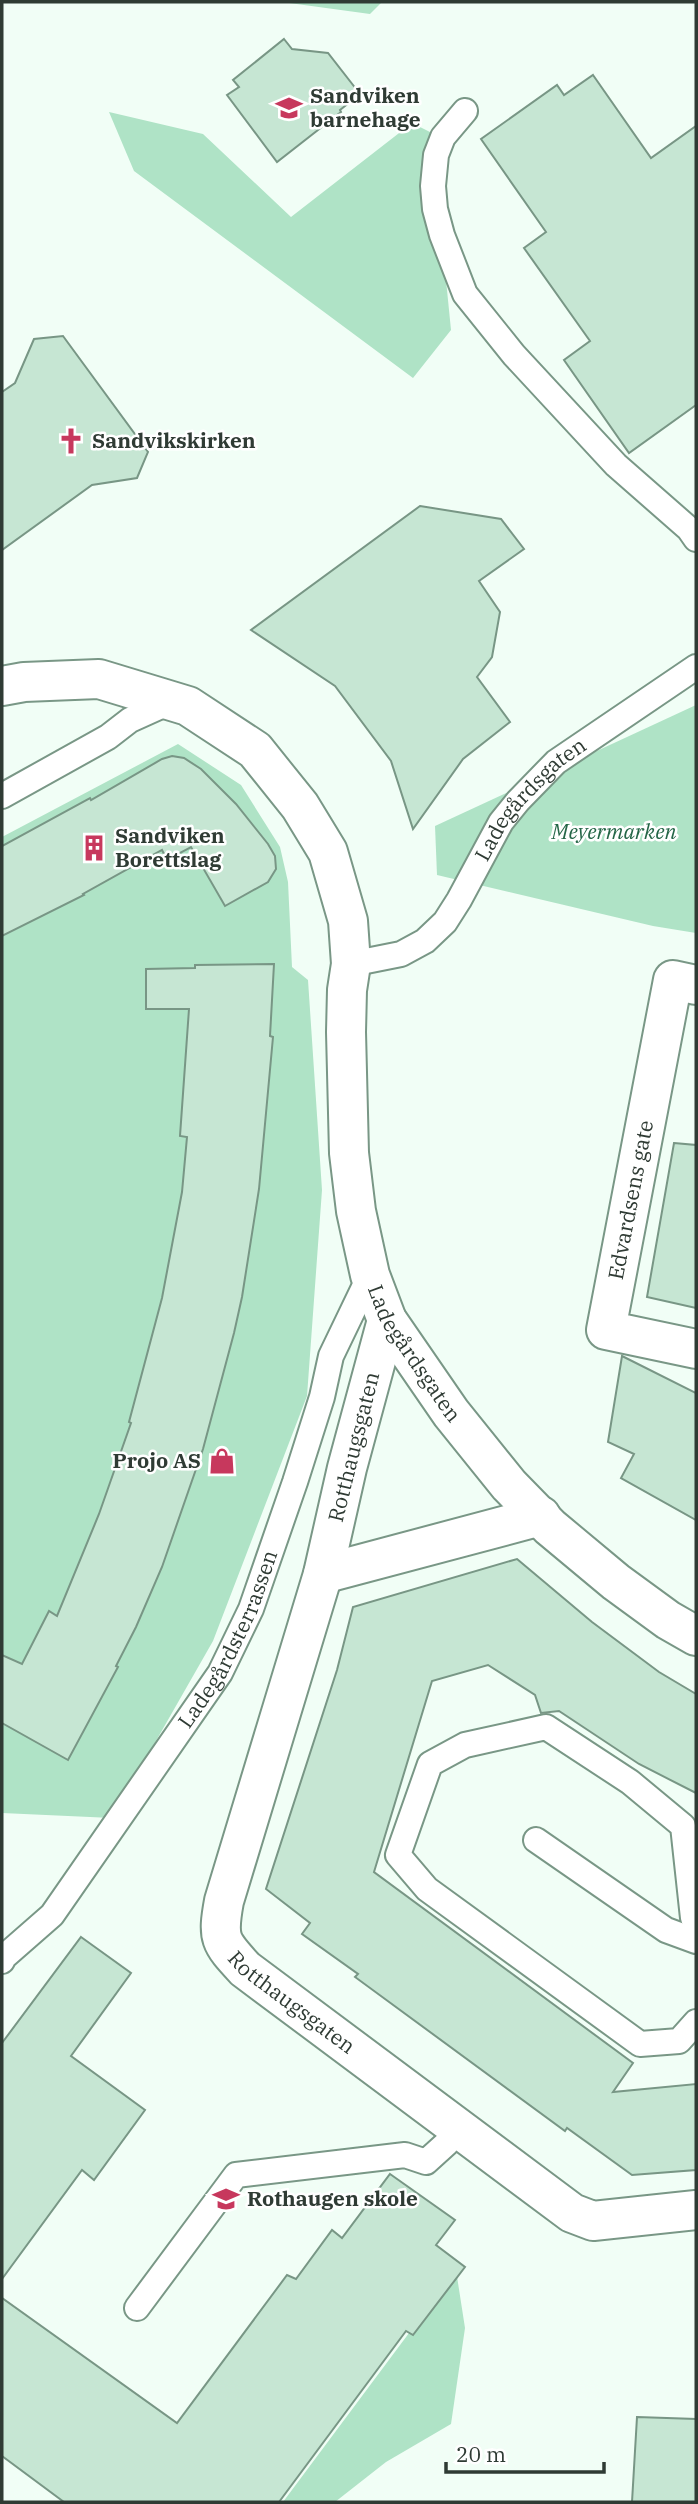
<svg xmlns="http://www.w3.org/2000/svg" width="698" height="2504" viewBox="0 0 698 2504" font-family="'IBM Plex Serif',serif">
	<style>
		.green { fill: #afe3c6 }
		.building { fill: #c6e6d3; stroke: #789685; stroke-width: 2 }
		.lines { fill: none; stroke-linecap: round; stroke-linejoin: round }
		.service-casing { stroke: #799786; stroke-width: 28 }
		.minor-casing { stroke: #799786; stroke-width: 42 }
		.tertiary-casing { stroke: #799786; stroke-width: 42 }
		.service { stroke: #fff; stroke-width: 24 }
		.minor { stroke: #fff; stroke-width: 38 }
		.tertiary { stroke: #fff; stroke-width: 38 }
		.labels { text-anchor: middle; stroke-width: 5; stroke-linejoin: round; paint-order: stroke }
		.poi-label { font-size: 21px; font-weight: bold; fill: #2f3b34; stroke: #fff; text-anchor: start }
		.street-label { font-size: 21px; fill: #2f3b34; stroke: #fff }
		.park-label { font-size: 21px; font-style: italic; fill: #246647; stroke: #fff }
	</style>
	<rect width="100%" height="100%" fill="#f1fef6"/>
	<g class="green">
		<polygon points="282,2 382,2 370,14"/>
		<polygon points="109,112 203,134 291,217 412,123 432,133 427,213 446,280 451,330 413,378 134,171"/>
		<polygon points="696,705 696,933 653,926 437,875 435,826"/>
		<polygon points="178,744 241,785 280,847 288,882 292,967 308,980 322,1190 307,1396 213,1641 112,1818 2,1813 2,837"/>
		<polygon points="456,2270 465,2328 451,2424 386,2462 335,2502 283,2502"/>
	</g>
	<g class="building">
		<polygon points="284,39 292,49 328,53 360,94 340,110 341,112 277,162 227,95 239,87 233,80"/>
		<polygon points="593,75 651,158 696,126 696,405 629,453 564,360 590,341 524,248 546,232 481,139 557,85 564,95"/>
		<polygon points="63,336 148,452 137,478 92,485 2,550 2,392 15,383 34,339"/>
		<polygon points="420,506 501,519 524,549 479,581 500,612 492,657 477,677 510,722 463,759 413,829 391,761 335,686 251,630"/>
		<polygon points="172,756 184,758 201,769 236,804 268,844 275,856 276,869 268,882 225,906 191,847 167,860 162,850 83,894 84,895 2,936 2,846 90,798 91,800 162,759"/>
		<polygon points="274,964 270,1036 273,1037 259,1189 242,1297 234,1333 203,1449 162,1567 136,1627 116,1666 118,1667 68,1760 2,1723 2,1655 22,1664 49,1611 57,1616 99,1514 131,1423 129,1422 162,1298 182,1192 187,1137 180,1136 189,1009 146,1009 146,969 195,968 195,965"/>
		<polygon points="674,1143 696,1145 696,1308 647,1297"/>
		<polygon points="622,1356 696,1393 696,1520 621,1478 634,1454 608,1442"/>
		<polygon points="517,1559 592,1622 659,1672 696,1694 696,1793 639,1764 559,1711 541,1713 535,1695 488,1665 432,1681 374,1872 633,2063 613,2092 696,2084 696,2170 632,2175 567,2128 565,2131 355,1977 358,1974 302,1934 310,1923 266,1889 337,1670 353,1607"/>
		<polygon points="81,1937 131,1973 71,2056 145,2110 94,2180 82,2170 2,2279 2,2043"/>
		<polygon points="390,2174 455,2220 436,2245 465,2267 413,2335 406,2331 279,2502 64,2502 2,2456 2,2298 177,2423 287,2275 296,2279 332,2230 342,2238"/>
		<polygon points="637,2417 696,2419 696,2502 632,2502"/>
	</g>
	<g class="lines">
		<g class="service-casing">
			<g id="service">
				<polyline points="465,111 443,137 436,155 433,186 435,209 442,235 465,294 514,355 616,465 689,529 696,539"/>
				<polyline points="2,796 108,737 130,720 161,706 169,699"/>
				<path id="s1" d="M351,964L401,954L425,941L445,922L459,900L501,822L518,801L556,762L696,667"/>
				<polyline points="536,1840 666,1930 696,1941"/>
				<polyline points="696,1921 693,1918 683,1826 630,1782 546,1727 465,1745 430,1764 398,1855 427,1889 640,2044 679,2041 696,2022"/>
				<path id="s2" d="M2,1961L4,1957L52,1915L220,1673L251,1609L295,1482L322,1397L331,1356L370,1275"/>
				<polyline points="137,2308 236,2175 405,2155 426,2162 447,2143 455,2126"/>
			</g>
		</g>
		<g class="minor-casing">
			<g id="minor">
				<polyline points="696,985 673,980 606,1330 696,1349"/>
				<path id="s3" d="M387,1320L347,1468L323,1574L224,1901C217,1939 220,1942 245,1969L572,2213L593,2221L696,2210"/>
				<polyline points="323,1574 541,1516"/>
			</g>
		</g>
		<g class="tertiary-casing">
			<g id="tertiary">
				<path id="s4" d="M2,686L24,682L99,679L188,706L255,750L300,806L328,852L348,921L351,964L347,990L346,1032L349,1153L356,1211L370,1275L387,1320L451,1413L509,1485L550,1527L616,1582L668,1620L696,1636"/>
			</g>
		</g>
		<use href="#service" class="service"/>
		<use href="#minor" class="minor"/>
		<use href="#tertiary" class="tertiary"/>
	</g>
	<defs>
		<g id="school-bare" transform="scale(2.1)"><path d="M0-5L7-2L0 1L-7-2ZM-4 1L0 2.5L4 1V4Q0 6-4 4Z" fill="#c7385d" stroke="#fff" stroke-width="2.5" paint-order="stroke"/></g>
		<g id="church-bare" transform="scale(2.1)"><path d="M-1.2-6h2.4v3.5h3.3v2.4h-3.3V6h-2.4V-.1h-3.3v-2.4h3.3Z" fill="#c7385d" stroke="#fff" stroke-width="2.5" paint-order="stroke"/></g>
		<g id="building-bare" transform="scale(2.1)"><path d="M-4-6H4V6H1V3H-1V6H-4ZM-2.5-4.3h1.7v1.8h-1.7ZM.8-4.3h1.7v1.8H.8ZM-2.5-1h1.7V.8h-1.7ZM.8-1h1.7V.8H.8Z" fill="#c7385d" stroke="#fff" stroke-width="2.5" paint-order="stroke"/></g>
		<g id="shop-bare" transform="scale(2.1)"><path d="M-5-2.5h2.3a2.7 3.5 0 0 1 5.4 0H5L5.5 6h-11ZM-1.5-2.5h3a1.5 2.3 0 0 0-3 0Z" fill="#c7385d" stroke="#fff" stroke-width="2.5" paint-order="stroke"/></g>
	</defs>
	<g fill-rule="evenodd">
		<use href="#school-bare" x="289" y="108"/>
		<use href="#church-bare" x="71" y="441"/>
		<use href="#building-bare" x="94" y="848"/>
		<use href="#shop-bare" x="222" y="1461"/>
		<use href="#school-bare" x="226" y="2199"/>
	</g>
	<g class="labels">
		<g class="poi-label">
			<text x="310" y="103">Sandviken<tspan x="310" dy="24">barnehage</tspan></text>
			<text x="92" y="448">Sandvikskirken</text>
			<text x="115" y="843">Sandviken<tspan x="115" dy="24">Borettslag</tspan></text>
			<text x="201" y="1468" text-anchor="end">Projo AS</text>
			<text x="247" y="2206">Rothaugen skole</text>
		</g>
		<g class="street-label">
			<text dy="7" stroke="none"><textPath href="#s1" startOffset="257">Ladegårdsgaten</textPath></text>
			<text transform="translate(631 1200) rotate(-79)" y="7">Edvardsens gate</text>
			<text dy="7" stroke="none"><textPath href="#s4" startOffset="915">Ladegårdsgaten</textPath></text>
			<text transform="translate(354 1447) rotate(-76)" y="7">Rotthaugsgaten</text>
			<text dy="7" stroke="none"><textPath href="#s2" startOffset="397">Ladegårdsterrassen</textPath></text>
			<text dy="7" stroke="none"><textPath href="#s3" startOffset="737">Rotthaugsgaten</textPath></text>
		</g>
		<g class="park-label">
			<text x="614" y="839">Meyermarken</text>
		</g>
	</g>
	<rect width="698" height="2504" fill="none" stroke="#2f3b34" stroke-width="7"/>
	<path d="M446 2462v10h158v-10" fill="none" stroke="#2f3b34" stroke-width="3.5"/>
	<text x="456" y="2462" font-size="21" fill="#2f3b34" stroke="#ffffff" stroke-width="5" paint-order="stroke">20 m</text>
</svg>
